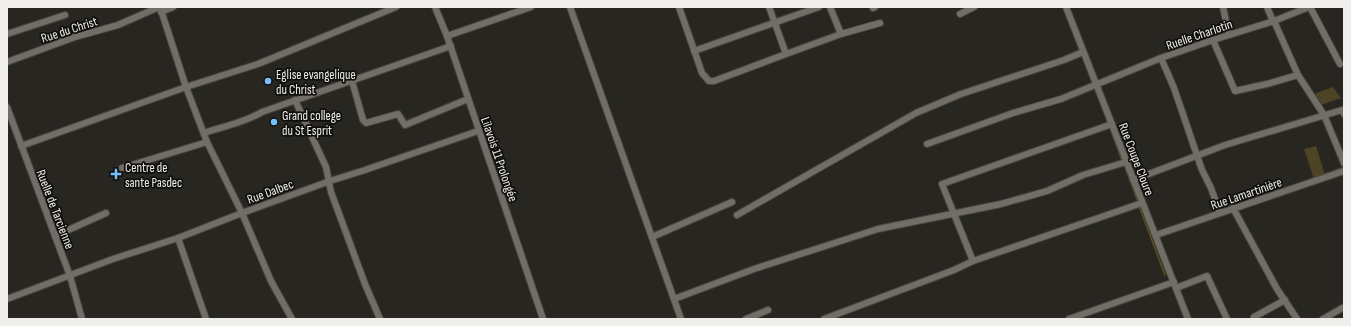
<svg xmlns="http://www.w3.org/2000/svg" width="1351" height="326" viewBox="0 0 1351 326" font-family="'Sofia Sans Condensed',sans-serif">
	<style>
		.green { fill: #4d4325 }
		.lines { fill: none; stroke-linecap: round; stroke-linejoin: round }
		.stream { stroke: #5f501e; stroke-width: 1.5 }
		.street-casing { stroke: #464540; stroke-width: 8 }
		.street { stroke: #716e67; stroke-width: 6 }
		.poi-dot { fill: #76c0f7; stroke: #100f0d; stroke-width: 1.5 }
		.labels { text-anchor: middle; stroke-width: 3.5; stroke-linejoin: round; paint-order: stroke }
		.street-label { font-size: 13px; fill: #efeeea; stroke: #100f0d }
		.poi-label { font-size: 13px; fill: #efeeea; stroke: #100f0d; text-anchor: start }
	</style>
	<rect width="100%" height="100%" fill="#282620"/>
	<g class="green">
		<polygon points="1333,87 1341,98 1321,105 1314,94"/>
		<polygon points="1316,146 1325,175 1314,179 1304,149"/>
	</g>
	<g class="lines">
		<g class="stream">
			<polyline points="1113,136 1122,161"/>
			<polyline points="1124,165 1138,202"/>
			<polyline points="1313,178 1342,168"/>
			<polyline points="1139,206 1165,275"/>
		</g>
		<g class="street-casing">
			<g id="street">
				<polyline points="160,7 186,87 207,142 242,213 271,281 292,319"/>
				<polyline points="435,7 447,36 543,319"/>
				<polyline points="570,7 681,319"/>
				<polyline points="679,7 702,73 709,81 714,81 786,54 769,7"/>
				<polyline points="1066,7 1188,319"/>
				<polyline points="1223,7 1229,35"/>
				<polyline points="1267,7 1273,21"/>
				<polyline points="1310,7 1340,64"/>
				<polyline points="873,8 875,7"/>
				<polyline points="161,12 173,7"/>
				<polyline points="960,14 974,7"/>
				<polyline points="1274,21 1298,75 1324,115 1344,163"/>
				<polyline points="7,34 65,15"/>
				<polyline points="841,34 880,23"/>
				<polyline points="447,36 531,7"/>
				<polyline points="1213,40 1235,91 1267,84 1298,75"/>
				<polyline points="694,51 819,7"/>
				<polyline points="786,54 841,34 830,7"/>
				<polyline points="1161,58 1174,88 1202,170 1211,188 1220,213"/>
				<polyline points="7,62 75,37 118,25 159,7"/>
				<polyline points="352,81 363,120 366,123 398,114 405,125 468,99"/>
				<polyline points="295,100 326,167 331,192 365,284 380,319"/>
				<polyline points="7,107 70,276 82,319"/>
				<path d="M204,133C224,126 244,123 262,112L451,46"/>
				<polyline points="927,144 1013,113 1061,99 1161,58 1213,40 1274,21 1309,7"/>
				<polyline points="21,146 186,87 258,64 396,7"/>
				<polyline points="122,168 207,142"/>
				<polyline points="1133,180 1225,145 1342,110 1344,114"/>
				<polyline points="1233,208 1277,289 1297,319"/>
				<polyline points="737,215 916,113 961,94 1064,60 1083,52"/>
				<polyline points="1156,235 1344,171"/>
				<polyline points="55,236 106,213"/>
				<polyline points="652,237 732,202"/>
				<polyline points="178,238 206,319"/>
				<polyline points="973,261 942,184 1112,124"/>
				<polyline points="1176,288 1207,276 1227,319"/>
				<polyline points="7,299 113,259 178,238 242,213 330,181 365,170 478,131"/>
				<polyline points="674,299 754,269 878,229 1001,204 1047,191 1083,175 1126,162"/>
				<polyline points="1254,317 1285,300"/>
				<polyline points="746,319 768,310"/>
				<polyline points="824,319 954,270 973,261 1142,203"/>
				<polyline points="1069,319 1174,282"/>
				<polyline points="1323,319 1344,307"/>
			</g>
		</g>
		<use href="#street" class="street"/>
	</g>
	<g class="poi-dot">
		<circle cx="268" cy="81" r="4"/>
		<circle cx="274" cy="122" r="4"/>
		<path d="M114 168h4v4h4v4h-4v4h-4v-4h-4v-4h4z"/>
	</g>
	<g class="labels">
		<g class="street-label">
			<text transform="translate(69 29) rotate(-18)" y="5">Rue du Christ</text>
			<text transform="translate(1199 34) rotate(-19)" y="5">Ruelle Charlotin</text>
			<text transform="translate(500 159) rotate(71)" y="5">Lilavois 11 Prolongée</text>
			<text transform="translate(1137 159) rotate(69)" y="5">Rue Coupe Cloure</text>
			<text transform="translate(270 191) rotate(-20)" y="5">Rue Dalbec</text>
			<text transform="translate(1246 193) rotate(-19)" y="5">Rue Lamartinière</text>
			<text transform="translate(56 209) rotate(69)" y="5">Ruelle de Tarcienne</text>
		</g>
		<g class="poi-label">
			<text x="276" y="79">Eglise evangelique<tspan x="276" dy="15">du Christ</tspan></text>
			<text x="282" y="120">Grand college<tspan x="282" dy="15">du St Esprit</tspan></text>
			<text x="125" y="172">Centre de<tspan x="125" dy="15">sante Pasdec</tspan></text>
		</g>
	</g>
	<rect width="1351" height="326" fill="none" stroke="#efeeea" stroke-width="16"/>
</svg>
